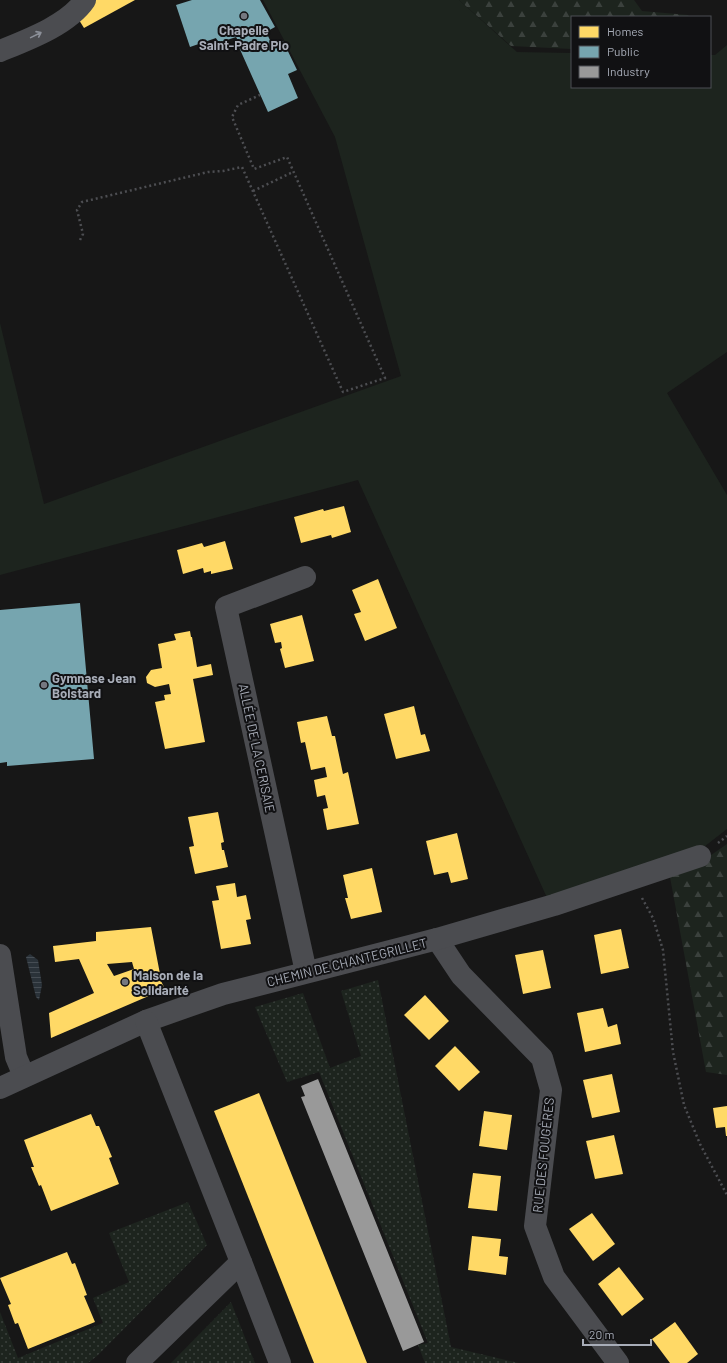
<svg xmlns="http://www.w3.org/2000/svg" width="727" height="1363" viewBox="0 0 727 1363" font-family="Barlow,sans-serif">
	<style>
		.green { fill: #1d241e }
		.forest { fill: url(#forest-firs) }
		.park { fill: url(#park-dots) }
		.water { fill: url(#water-rules) }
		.homes { fill: #ffd966; fill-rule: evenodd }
		.public { fill: #76a5af }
		.industry { fill: #999 }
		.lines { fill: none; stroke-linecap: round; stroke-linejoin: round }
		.path { stroke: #4d4e52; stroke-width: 2.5; stroke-dasharray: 2 3; stroke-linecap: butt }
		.minor { stroke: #4b4c50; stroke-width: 22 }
		.oneway { stroke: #8c9099 }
		.poi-dot { fill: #757880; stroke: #111113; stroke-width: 1.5 }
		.labels { text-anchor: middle; stroke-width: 4; stroke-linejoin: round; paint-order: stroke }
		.poi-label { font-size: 13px; font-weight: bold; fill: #a8adb8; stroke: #111113; text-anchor: start }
		.street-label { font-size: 13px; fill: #a8adb8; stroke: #111113 }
	</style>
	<defs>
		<pattern id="forest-firs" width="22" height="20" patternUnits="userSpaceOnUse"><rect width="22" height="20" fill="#1d241e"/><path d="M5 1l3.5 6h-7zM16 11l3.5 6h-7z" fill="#3b413d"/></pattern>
		<pattern id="park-dots" width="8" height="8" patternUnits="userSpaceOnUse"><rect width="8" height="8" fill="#1d241e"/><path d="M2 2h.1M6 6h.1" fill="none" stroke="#3b413d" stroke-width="1.8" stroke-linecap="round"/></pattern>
		<pattern id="water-rules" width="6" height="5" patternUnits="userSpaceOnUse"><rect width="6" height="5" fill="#2a3239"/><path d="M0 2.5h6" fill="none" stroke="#464d54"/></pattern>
	</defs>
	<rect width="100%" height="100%" fill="#171717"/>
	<polygon class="green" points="263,0 459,0 517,52 572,53 572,87 710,87 710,55 715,55 727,45 727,352 667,393 727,495 727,829 700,850 548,900 358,480 0,575 0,323 44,504 401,376 335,137"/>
	<g class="forest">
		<polygon points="459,0 634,0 642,11 688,15 689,17 572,17 572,49 511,46"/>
		<polygon points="727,844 727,1075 706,1072 670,877 704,860"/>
	</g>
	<g class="park">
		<polygon points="378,980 451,1347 519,1363 425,1363 418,1345 428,1343 319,1072 287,1082 255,1007 303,993 330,1068 361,1056 341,991"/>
		<polygon points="188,1202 207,1245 97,1356 88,1363 0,1363 0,1312 18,1358 103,1323 93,1298 129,1282 109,1233"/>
		<polygon points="231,1302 255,1363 171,1363"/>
	</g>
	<polygon class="water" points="30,954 38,960 42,985 39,1000 36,997 26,957"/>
	<g class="homes">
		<polygon points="96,0 135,0 84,28 79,20"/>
		<polygon points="344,506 351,532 332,538 331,535 301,543 294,517 323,509 324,511"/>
		<polygon points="225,541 233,569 211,574 211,571 204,573 203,568 183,574 177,550 202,543 204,547"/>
		<polygon points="378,579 397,628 365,641 354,614 361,612 352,590"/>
		<polygon points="302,615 314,661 285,668 280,649 282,648 281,642 275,643 270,624"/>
		<polygon points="190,631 191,637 192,637 197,667 211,664 213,675 193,679 205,742 165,749 155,702 165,700 164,695 171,694 169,684 155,687 147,683 146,677 151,670 162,668 158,644 176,640 174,634"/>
		<polygon points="414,706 421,735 425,734 430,751 396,759 384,714"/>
		<polygon points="327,716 332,736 335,736 343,774 348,772 359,824 327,830 323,809 328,808 325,795 317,797 314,780 327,777 325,767 311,770 305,742 301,743 297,722"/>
		<polygon points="218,812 224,842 221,843 222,850 224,850 228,867 195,874 189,847 194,846 188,817"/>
		<polygon points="457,833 468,879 451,883 448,872 434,875 426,841"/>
		<polygon points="372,868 382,912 351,919 345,898 348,898 343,875"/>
		<polygon points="235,883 237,897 246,895 251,919 246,920 251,944 221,949 212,901 219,900 216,886"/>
		<path d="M151,927L160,974L158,975L165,989L51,1038L49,1013L94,993L79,959L55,962L53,946L96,941V932ZM132,962L134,969L114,976L107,964Z"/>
		<polygon points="621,929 629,968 601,974 594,935"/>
		<polygon points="543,950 551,988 523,994 515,955"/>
		<polygon points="425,995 449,1021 429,1040 404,1015"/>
		<polygon points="603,1008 608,1027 617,1024 621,1044 585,1052 577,1013"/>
		<polygon points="455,1046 480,1072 459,1091 435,1066"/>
		<polygon points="612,1074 620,1112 592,1118 583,1080"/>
		<polygon points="259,1093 367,1363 314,1363 214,1111"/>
		<polygon points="727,1106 727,1136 726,1136 725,1127 716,1128 713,1108"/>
		<polygon points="484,1111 512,1115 507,1150 479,1146"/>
		<polygon points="91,1114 96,1126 99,1126 112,1157 109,1158 119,1184 51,1211 41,1185 39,1186 31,1167 34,1167 24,1140"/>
		<polygon points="614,1135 623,1174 595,1179 586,1141"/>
		<polygon points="473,1173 501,1176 497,1211 468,1208"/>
		<polygon points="592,1213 615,1244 593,1261 569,1229"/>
		<polygon points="472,1236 501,1239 499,1256 508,1257 506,1275 468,1270"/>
		<polygon points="67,1252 72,1264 75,1263 87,1295 84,1296 95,1322 28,1349 18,1323 15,1324 8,1305 11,1304 0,1278"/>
		<polygon points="619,1267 644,1299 622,1316 598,1284"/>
		<polygon points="675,1322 698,1354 687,1363 670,1363 652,1339"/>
	</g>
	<g class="public">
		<polygon points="192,0 260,0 275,27 266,32 273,46 283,41 297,70 288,74 298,98 268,112 238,45 240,44 236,37 218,43 216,38 190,47 176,5"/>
		<polygon points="80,603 94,759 7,766 7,762 0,763 0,610"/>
	</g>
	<polygon class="industry" points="318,1079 424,1342 403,1351 301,1097 305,1096 301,1086"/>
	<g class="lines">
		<g class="path">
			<polyline points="253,191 293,172"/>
			<polyline points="80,240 83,234 77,210 82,202 208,172 223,171 242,167 343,392 385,378 287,157 254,169 232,117 238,105 260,95"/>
			<polyline points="718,843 727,836"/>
			<polyline points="642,898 653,918 663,950 673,1052 684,1105 700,1144 727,1195"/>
		</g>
		<g class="minor">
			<path d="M0,51C27,40 68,25 85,0"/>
			<polyline points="305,577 226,607 306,972"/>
			<polyline points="437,939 461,975 542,1058 551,1090 535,1226 554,1277 618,1363"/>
			<polyline points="0,955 16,1057 24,1076"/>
			<polyline points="0,1088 146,1021 223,994 437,939 554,905 700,856"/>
			<polyline points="241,1262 280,1363"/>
			<polyline points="137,1363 241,1262 146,1021"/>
		</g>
	</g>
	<defs><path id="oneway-shaft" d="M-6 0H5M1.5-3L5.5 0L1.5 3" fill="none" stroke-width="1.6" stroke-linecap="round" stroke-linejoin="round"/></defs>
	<use class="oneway" href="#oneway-shaft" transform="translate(36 35) rotate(-26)"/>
	<g class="poi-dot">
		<circle cx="244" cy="16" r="4"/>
		<circle cx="44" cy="685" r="4"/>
		<circle cx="125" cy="982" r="4"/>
	</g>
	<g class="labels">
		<g class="poi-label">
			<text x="244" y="35" text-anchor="middle">Chapelle<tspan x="244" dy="15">Saint-Padre Pio</tspan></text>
			<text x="52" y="683">Gymnase Jean<tspan x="52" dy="15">Boistard</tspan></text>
			<text x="133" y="980">Maison de la<tspan x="133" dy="15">Solidarité</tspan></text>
		</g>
		<g class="street-label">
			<text transform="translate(257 748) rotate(78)" y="5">ALLÉE DE LA CERISAIE</text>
			<text transform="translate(347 962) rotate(-14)" y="5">CHEMIN DE CHANTEGRILLET</text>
			<text transform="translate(543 1155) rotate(-84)" y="5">RUE DES FOUGÈRES</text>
		</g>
	</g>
	<rect x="571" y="16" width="140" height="72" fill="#111113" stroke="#4d4f55"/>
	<rect x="579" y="26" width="20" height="12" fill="#ffd966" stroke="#4d4f55"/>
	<text x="607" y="36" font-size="12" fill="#a8adb8">Homes</text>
	<rect x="579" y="46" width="20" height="12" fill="#76a5af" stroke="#4d4f55"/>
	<text x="607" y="56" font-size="12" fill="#a8adb8">Public</text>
	<rect x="579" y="66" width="20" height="12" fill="#999999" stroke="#4d4f55"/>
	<text x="607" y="76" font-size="12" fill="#a8adb8">Industry</text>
	<path d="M583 1339v6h68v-6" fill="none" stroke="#a8adb8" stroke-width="2"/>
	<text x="589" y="1339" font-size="12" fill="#a8adb8" stroke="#111113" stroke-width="3" paint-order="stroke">20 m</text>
</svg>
